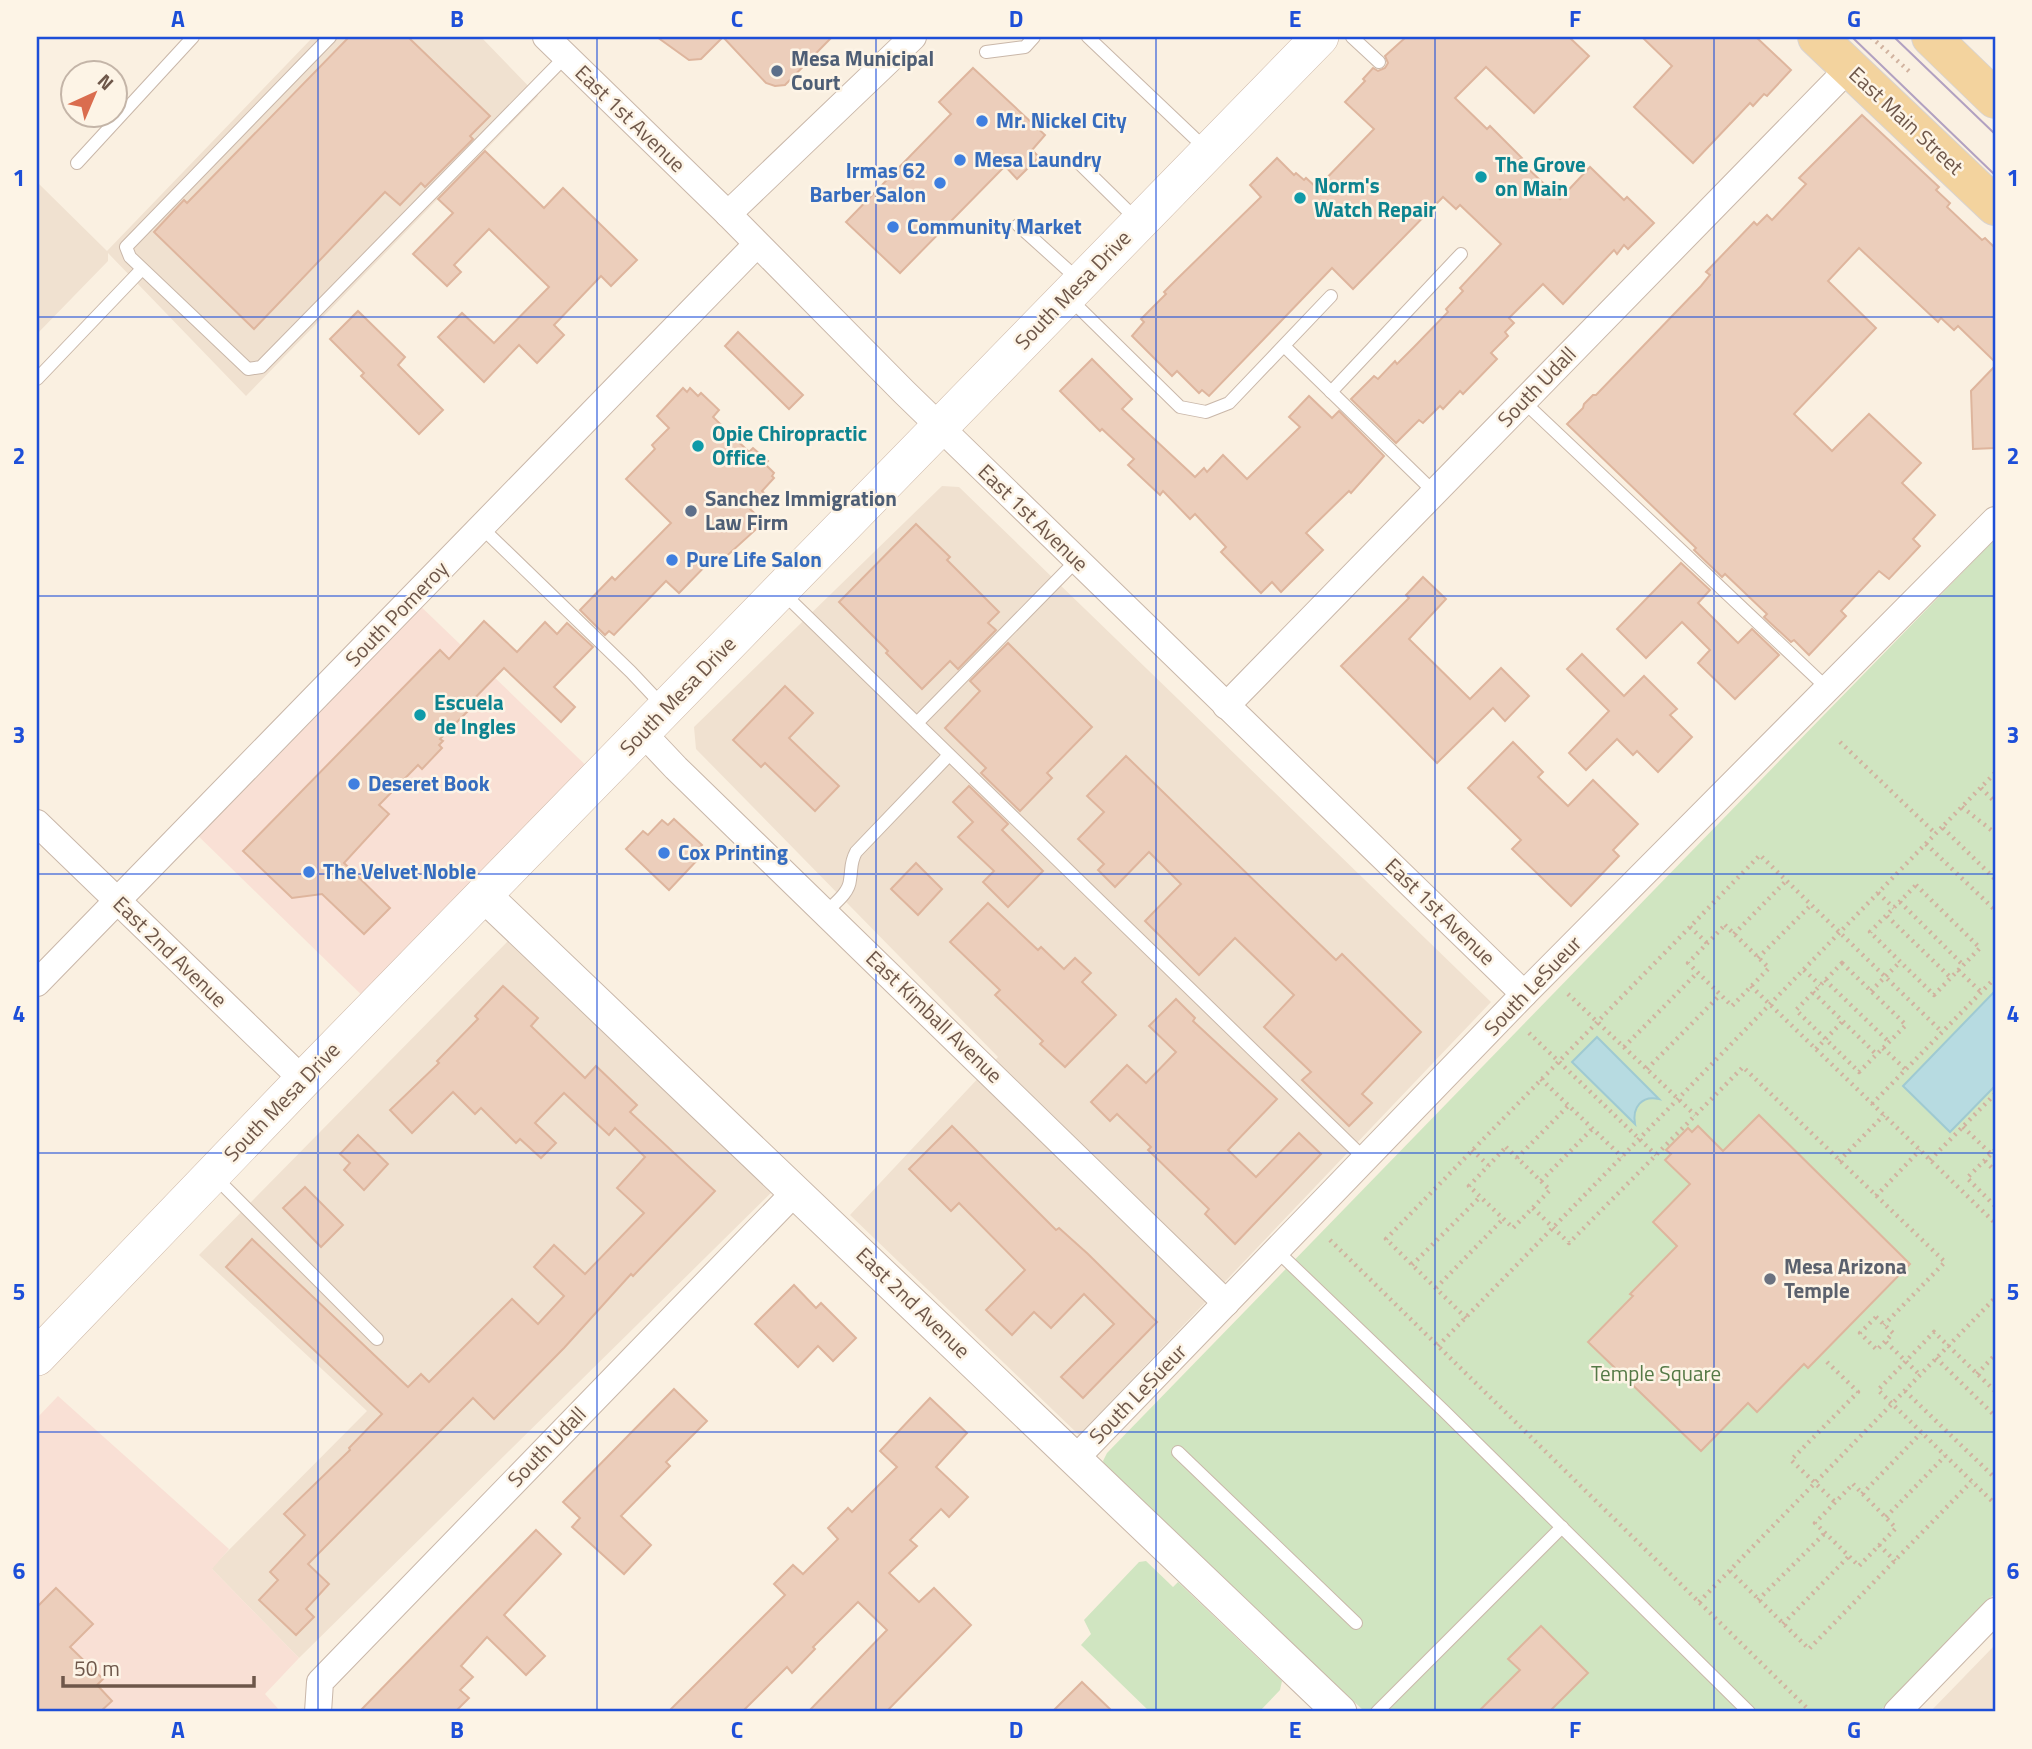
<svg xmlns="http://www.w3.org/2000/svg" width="2032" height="1749" viewBox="0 0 2032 1749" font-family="'Titillium Web',sans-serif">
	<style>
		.residential { fill: #f0e1d0 }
		.commercial { fill: #f9e0d5 }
		.green { fill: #d0e5c1 }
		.water { fill: #b7dbe1; stroke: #9fcad2; stroke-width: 2 }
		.building { fill: #eccebb; stroke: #deb59d; stroke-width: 2 }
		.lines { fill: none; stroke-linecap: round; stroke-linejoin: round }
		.service-casing { stroke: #c9b7a9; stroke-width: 14 }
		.minor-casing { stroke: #c9b7a9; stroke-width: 28 }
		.tertiary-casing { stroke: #c9b7a9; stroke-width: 35 }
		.secondary-casing { stroke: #ceb9a9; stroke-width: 38 }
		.primary-casing { stroke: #d9d3d0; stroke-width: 40 }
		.path { stroke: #d1b29f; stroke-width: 4.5; stroke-dasharray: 2 5; stroke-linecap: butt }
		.service { stroke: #fff; stroke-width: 12 }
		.minor { stroke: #fff; stroke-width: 26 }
		.tertiary { stroke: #fff; stroke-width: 33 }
		.secondary { stroke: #fff; stroke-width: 37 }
		.primary { stroke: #f3d39e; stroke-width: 38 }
		.tram { stroke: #b2a1c1; stroke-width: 2 }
		.grid { fill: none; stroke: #1d4ed8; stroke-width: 2; stroke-opacity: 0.55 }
		.service-dot { fill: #5c6f8a; stroke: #fdf4e6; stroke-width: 2.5 }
		.shop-dot { fill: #3f7fe0; stroke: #fdf4e6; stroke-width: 2.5 }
		.culture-dot { fill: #0f9aa8; stroke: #fdf4e6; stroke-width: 2.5 }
		.worship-dot { fill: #6b7280; stroke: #fdf4e6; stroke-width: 2.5 }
		.labels { text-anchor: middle; stroke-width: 5; stroke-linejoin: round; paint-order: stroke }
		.service-label { font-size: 21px; font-weight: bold; fill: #4e5e75; stroke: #fdf4e6; text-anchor: start }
		.street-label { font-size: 21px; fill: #6e574a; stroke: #fdf4e6 }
		.shop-label { font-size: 21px; font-weight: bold; fill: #366cbe; stroke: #fdf4e6; text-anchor: start }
		.culture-label { font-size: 21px; font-weight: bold; fill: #0d838f; stroke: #fdf4e6; text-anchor: start }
		.worship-label { font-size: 21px; font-weight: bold; fill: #5b616d; stroke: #fdf4e6; text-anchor: start }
		.park-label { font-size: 21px; fill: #557946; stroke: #fdf4e6 }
		.neatline { fill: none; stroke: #1d4ed8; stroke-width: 2.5 }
		.grid-label { font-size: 23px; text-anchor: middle; font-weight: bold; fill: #1d4ed8 }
	</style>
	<rect width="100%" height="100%" fill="#faf0e1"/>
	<g class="residential">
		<polygon points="313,37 481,37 538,96 246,396 108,253 108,261 37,334 37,182 107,251"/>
		<polygon points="942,486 959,487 1491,1002 1079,1435 850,1215 998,1057 696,749 694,727"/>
		<polygon points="508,941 775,1189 299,1658 211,1568 367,1411 199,1255"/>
		<polygon points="1995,1645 1995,1712 1930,1712"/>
	</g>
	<g class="commercial">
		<polygon points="412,598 598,777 374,1007 189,827"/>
		<polygon points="58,1396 229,1549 212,1569 299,1658 265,1694 281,1712 37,1712 37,1418"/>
	</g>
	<g class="green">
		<polygon points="1995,539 1995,1593 1879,1712 1365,1712 1106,1469 1103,1461 1107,1453"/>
		<polygon points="1146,1561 1173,1587 1178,1582 1282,1681 1280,1690 1259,1712 1150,1712 1081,1645 1091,1634 1084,1620 1139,1562"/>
	</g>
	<g class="water">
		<polygon points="1995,991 1995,1086 1950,1132 1903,1086"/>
		<path d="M1597,1037L1659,1099C1642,1095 1632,1107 1635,1124L1572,1062Z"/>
	</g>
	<g class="building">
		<polygon points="349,37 408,37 490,116 470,136 473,139 425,187 421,183 400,205 385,192 254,329 154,232 184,200 187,203"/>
		<polygon points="657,37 832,37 785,85 775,86 766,83 723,37 701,59 689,60"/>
		<polygon points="1406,37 1569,37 1589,56 1534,113 1486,67 1455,98 1487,129 1490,126 1522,158 1519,160 1560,199 1590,167 1624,200 1627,197 1654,223 1628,249 1624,245 1617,254 1614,250 1563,304 1543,284 1509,318 1514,323 1505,332 1508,336 1491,353 1497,359 1463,394 1460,391 1443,409 1440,406 1423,423 1419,420 1396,443 1351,399 1374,376 1378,379 1395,361 1397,364 1414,347 1448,312 1446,309 1463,291 1460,288 1501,244 1460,205 1456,209 1443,197 1353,289 1332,268 1209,396 1202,390 1199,393 1177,371 1172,376 1132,336 1144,322 1141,319 1166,294 1164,292 1176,280 1261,197 1250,185 1277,158 1294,175 1296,173 1304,180 1306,178 1317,188 1374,129 1345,102 1365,81 1363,79 1373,68 1378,71 1385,68 1388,63 1385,56"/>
		<polygon points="1642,37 1756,37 1791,70 1767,96 1764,94 1753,106 1750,103 1693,163 1634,107 1672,66"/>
		<polygon points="973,68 1045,135 1032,150 1039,157 1017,179 1005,166 900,273 846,222 951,114 939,102"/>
		<polygon points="1862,115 1939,187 1936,190 1950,203 1947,207 1982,240 1985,238 1995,248 1995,362 1958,326 1954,330 1941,318 1938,322 1859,248 1828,281 1876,328 1794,414 1832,451 1869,414 1921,463 1902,483 1935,515 1913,539 1920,546 1889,579 1879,571 1841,611 1846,616 1809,655 1794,640 1791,642 1764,617 1767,614 1725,574 1722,577 1694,550 1696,548 1567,424 1583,408 1584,404 1593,395 1596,395 1701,286 1710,275 1706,272 1754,222 1757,225 1767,215 1772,220 1806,184 1799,178"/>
		<polygon points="485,151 544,208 563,188 637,260 611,286 601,276 554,325 564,335 537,363 519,345 484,382 438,337 462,313 494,343 549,287 489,229 454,265 461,272 447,286 413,254 453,213 438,199"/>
		<polygon points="358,311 405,357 398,365 443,410 419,434 361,376 364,373 330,339"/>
		<polygon points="738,332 803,395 789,409 725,346"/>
		<polygon points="1092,359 1132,399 1122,409 1195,477 1204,468 1207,472 1223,455 1247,479 1300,427 1289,417 1309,396 1332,418 1339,411 1384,456 1351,493 1349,491 1306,533 1323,550 1281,592 1272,582 1261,593 1221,552 1226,547 1195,514 1190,519 1163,491 1160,495 1128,465 1134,459 1102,429 1100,431 1060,391"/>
		<polygon points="1995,366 1995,448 1973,449 1971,391"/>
		<polygon points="683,388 687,392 690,388 698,396 701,393 719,410 713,417 749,452 753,448 768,461 765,464 774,473 772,476 774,478 762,491 765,494 750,509 764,522 719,563 713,558 679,593 666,581 614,635 609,631 605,635 580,610 612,577 615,580 671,523 626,479 655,449 652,445 669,428 657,416"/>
		<polygon points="916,524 950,557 947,560 999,612 988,623 996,630 958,669 950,661 922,689 886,653 888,651 839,602"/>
		<polygon points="1681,563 1710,590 1698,603 1738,643 1752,629 1779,655 1735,699 1698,663 1710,650 1682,622 1646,658 1617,629"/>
		<polygon points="1423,577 1446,599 1409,639 1470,699 1501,668 1529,696 1505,721 1493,708 1437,763 1341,666 1409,598 1406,595"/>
		<polygon points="484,621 517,652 545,622 557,634 567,623 593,647 554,687 575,707 561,722 504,668 467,706 470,709 440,739 443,741 439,745 442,748 422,769 418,765 379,805 389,814 344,863 390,908 364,934 322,894 292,898 243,851 440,650 449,659"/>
		<polygon points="1008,643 1092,727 1047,773 1052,778 1020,811 981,773 986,768 945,728 980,691 970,681"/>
		<polygon points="1582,654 1624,696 1644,676 1677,709 1670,715 1692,737 1658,772 1637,751 1633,755 1617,739 1586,770 1569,753 1609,711 1567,669"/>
		<polygon points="785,686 813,713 789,738 839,786 815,811 765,763 761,767 733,740"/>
		<polygon points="1513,742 1543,772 1538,777 1568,806 1593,780 1638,824 1613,850 1619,856 1571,906 1512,849 1521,840 1468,788"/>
		<polygon points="1126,756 1336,960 1342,954 1421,1032 1362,1094 1372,1103 1349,1126 1302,1080 1311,1072 1264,1027 1294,995 1235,938 1199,975 1145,921 1181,884 1149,852 1115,887 1098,870 1104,864 1078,839 1104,812 1087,796"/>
		<polygon points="969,786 1008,824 1002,830 1043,871 1008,907 983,882 994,871 958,837 973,822 953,802"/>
		<polygon points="674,819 702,845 697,850 702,855 669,890 626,849 643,831 648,835 662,820 668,825"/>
		<polygon points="916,863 942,889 918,915 891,889"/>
		<polygon points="988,903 1038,950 1041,947 1064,969 1075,958 1091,973 1082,982 1116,1015 1065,1067 1040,1044 1043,1041 995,995 1000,990 950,942"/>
		<polygon points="503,986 538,1018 531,1026 585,1078 596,1066 637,1105 630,1112 715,1191 633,1276 631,1274 564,1348 494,1419 473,1398 308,1564 329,1584 306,1609 314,1617 296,1635 259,1600 278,1580 270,1572 305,1535 284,1514 350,1450 349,1448 382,1414 226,1267 252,1239 408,1387 421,1374 429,1382 512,1299 538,1324 564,1296 534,1267 554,1245 585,1274 644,1213 617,1188 645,1157 615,1128 609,1135 564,1093 535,1123 556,1143 541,1158 520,1139 516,1143 481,1108 475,1114 453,1092 412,1133 390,1110 439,1063 437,1061 478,1019 475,1016"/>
		<polygon points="1176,999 1195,1018 1193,1021 1277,1099 1228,1150 1256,1177 1299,1133 1321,1154 1235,1244 1205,1214 1209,1209 1148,1150 1151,1147 1117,1114 1110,1121 1091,1102 1127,1065 1146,1083 1176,1052 1149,1026"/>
		<polygon points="1759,1115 1910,1264 1808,1368 1804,1364 1757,1412 1748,1403 1701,1451 1588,1342 1633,1296 1630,1294 1677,1246 1653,1222 1690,1184 1665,1160 1671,1154 1666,1150 1688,1128 1692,1132 1698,1126 1723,1151"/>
		<polygon points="952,1126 1056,1230 1059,1228 1088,1254 1157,1322 1083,1398 1061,1377 1114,1324 1084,1294 1051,1328 1034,1312 1012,1335 986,1310 1025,1270 959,1203 951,1211 909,1169"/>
		<polygon points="358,1135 388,1164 364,1190 344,1170 350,1163 340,1154"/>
		<polygon points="305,1187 343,1225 321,1247 283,1208"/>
		<polygon points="794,1285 816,1308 821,1303 856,1338 833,1361 818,1346 798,1367 755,1324"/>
		<polygon points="674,1389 707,1421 666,1462 670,1466 621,1516 651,1545 624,1574 572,1527 580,1518 563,1502"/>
		<polygon points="930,1398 967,1433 936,1467 968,1497 949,1517 941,1509 910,1540 917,1546 889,1573 919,1602 934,1588 971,1625 886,1712 808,1712 887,1630 858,1602 813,1647 815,1649 792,1673 787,1667 742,1712 668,1712 785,1595 774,1584 793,1565 803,1574 838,1539 828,1528 848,1508 852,1512 897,1467 880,1451"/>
		<polygon points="536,1530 561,1554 504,1615 545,1656 526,1675 487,1637 461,1666 473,1677 460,1690 469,1698 455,1712 359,1712"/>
		<polygon points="56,1588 93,1624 70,1647 103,1679 97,1685 112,1701 100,1712 37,1712 37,1607"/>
		<polygon points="1541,1626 1588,1673 1549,1712 1478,1712 1520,1670 1508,1659"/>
		<polygon points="1082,1682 1113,1712 1052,1712"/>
	</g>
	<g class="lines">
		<g class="service-casing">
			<g id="service">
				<polyline points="330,37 126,247 130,257 248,369 261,367 566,56"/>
				<polyline points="1088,37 1206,149"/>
				<polyline points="1352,37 1379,62"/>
				<polyline points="986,52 1025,47 1034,37"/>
				<polyline points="77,163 193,37"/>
				<polyline points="1079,163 1136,219"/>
				<polyline points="1018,225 1080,281"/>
				<polyline points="1070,299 1180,407 1206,412 1229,403 1331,296"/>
				<polyline points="1284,346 1434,492"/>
				<polyline points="37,379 142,269"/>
				<polyline points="1331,392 1461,254"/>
				<polyline points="1523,401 1828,689"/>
				<polyline points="481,527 631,672 663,706"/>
				<polyline points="783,593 1365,1159"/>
				<polyline points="917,723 1077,560"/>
				<path d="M826,912C835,903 849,893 850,880C852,868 850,863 856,852L949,755"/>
				<polyline points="215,1177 377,1339"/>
				<polyline points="1276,1250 1444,1411 1749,1712"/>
				<polyline points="1178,1452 1356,1623"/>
				<polyline points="1377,1712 1562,1527"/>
			</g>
		</g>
		<g class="minor-casing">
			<g id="minor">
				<polyline points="546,37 728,214 904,392 1524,994"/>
				<polyline points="728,214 913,37"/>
				<polyline points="1226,706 1849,68"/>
				<polyline points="642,732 676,768 1226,1303"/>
				<polyline points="37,823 303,1080"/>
				<polyline points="37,983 756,245"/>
				<polyline points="1076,1458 1524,994 1995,520"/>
				<polyline points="318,1712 320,1682 796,1191"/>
				<polyline points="1897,1712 1995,1611"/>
			</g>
		</g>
		<g class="tertiary-casing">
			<polyline id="tertiary" points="484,895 1340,1712"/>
		</g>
		<g class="secondary-casing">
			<polyline id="secondary" points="37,1357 303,1080 1320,37"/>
		</g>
		<g class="primary-casing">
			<g id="primary">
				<polyline points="1817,37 1995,206"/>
				<polyline points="1931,37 1995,99"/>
			</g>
		</g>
		<g class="path">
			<polyline points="1871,37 1911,73"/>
			<polyline points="1840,742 1936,834"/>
			<polyline points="1995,773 1942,827 1995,879"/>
			<polyline points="1981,788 1995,802"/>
			<polyline points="1962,807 1995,833"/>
			<polyline points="1926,844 1995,910"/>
			<polygon points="1916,885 1980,948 1934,995 1870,932"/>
			<polyline points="1878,893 1894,908"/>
			<polyline points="1900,902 1963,965"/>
			<polyline points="1887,916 1951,978"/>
			<polygon points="1725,925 1769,968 1732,1006 1688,963"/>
			<polyline points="1690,927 1707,943"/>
			<polyline points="1734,934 1786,881"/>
			<polyline points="1758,958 1811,905"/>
			<polygon points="1842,963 1906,1025 1859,1072 1796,1010"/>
			<polyline points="1804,970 1820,985"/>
			<polyline points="1958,970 1981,992"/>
			<polyline points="1825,980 1889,1042"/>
			<polyline points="1751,986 1995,1223"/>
			<polyline points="1871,991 1900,962"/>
			<polyline points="1813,992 1877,1055"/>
			<polyline points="1568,994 1695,1115"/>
			<polyline points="1529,1033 1656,1155"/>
			<polyline points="1624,1047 1697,973"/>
			<polyline points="1883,1048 1905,1069"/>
			<polyline points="1816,1049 1842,1022"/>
			<polyline points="1647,1069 1720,995"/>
			<polyline points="1541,1079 1622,1157"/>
			<polyline points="1872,1104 1995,978"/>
			<polyline points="1963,1127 1991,1154"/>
			<polygon points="1506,1147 1550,1190 1513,1228 1469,1186"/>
			<polyline points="1472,1150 1488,1165"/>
			<polyline points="1995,1150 1967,1178 1995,1206"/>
			<polyline points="1517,1158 1569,1105"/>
			<polyline points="1930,1160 1995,1094"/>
			<polyline points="1839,1161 1884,1115"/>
			<polyline points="1985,1161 1995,1171"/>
			<polyline points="1541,1181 1593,1128"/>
			<polyline points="1876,1196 1920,1150"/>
			<polyline points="1533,1208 1569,1243 1743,1067 1945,1262 1884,1325"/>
			<polyline points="1330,1240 1811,1712"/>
			<polyline points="1412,1265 1480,1197"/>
			<polyline points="1436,1288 1503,1219"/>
			<polygon points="1876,1317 1893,1333 1877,1350 1860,1333"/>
			<polyline points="1466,1318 1386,1239 1760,855 1942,1032"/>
			<polyline points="1886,1342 1920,1375"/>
			<polyline points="1438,1346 1942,827"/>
			<polyline points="1936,1358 1995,1416"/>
			<polyline points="1827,1362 1858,1392 1791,1460 1835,1502"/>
			<polyline points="1977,1374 1995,1355"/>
			<polyline points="1905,1391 1995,1478"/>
			<polyline points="1995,1391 1934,1332 1878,1390 1995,1504"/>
			<polygon points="1853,1484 1896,1528 1859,1566 1815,1523"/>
			<polyline points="1862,1494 1921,1433"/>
			<polyline points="1886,1517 1945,1456"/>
			<polyline points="1879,1545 1895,1561"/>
			<polyline points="1730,1571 1809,1649 1971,1482"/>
			<polyline points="1758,1600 1825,1533"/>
			<polyline points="1699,1602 1995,1298"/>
			<polyline points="1783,1624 1849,1556"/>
		</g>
		<use href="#service" class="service"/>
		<use href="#minor" class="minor"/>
		<use href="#tertiary" class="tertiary"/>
		<use href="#secondary" class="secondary"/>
		<use href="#primary" class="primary"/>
		<g class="tram">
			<polyline points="1852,37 1995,175"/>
			<polyline points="1894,37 1995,134"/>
		</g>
	</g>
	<path class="grid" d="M318,37V1712M597,37V1712M876,37V1712M1156,37V1712M1435,37V1712M1714,37V1712M37,317H1995M37,596H1995M37,874H1995M37,1153H1995M37,1432H1995"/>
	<g class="service-dot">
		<circle cx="777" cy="71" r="7"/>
		<circle cx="691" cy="511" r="7"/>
	</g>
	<g class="shop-dot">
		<circle cx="982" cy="121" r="7"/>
		<circle cx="960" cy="160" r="7"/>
		<circle cx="940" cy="183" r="7"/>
		<circle cx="893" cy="227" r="7"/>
		<circle cx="672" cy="560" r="7"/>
		<circle cx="354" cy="784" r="7"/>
		<circle cx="664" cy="853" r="7"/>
		<circle cx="309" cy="872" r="7"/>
	</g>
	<g class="culture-dot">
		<circle cx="1481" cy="177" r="7"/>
		<circle cx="1300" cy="198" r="7"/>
		<circle cx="698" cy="446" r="7"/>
		<circle cx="420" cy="715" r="7"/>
	</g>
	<circle class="worship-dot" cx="1770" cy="1279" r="7"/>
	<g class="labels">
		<g class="service-label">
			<text x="791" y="66">Mesa Municipal<tspan x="791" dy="24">Court</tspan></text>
			<text x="705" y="506">Sanchez Immigration<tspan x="705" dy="24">Law Firm</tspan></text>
		</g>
		<g class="street-label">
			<text transform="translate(630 119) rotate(44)" y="7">East 1st Avenue</text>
			<text transform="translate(1906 121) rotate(43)" y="7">East Main Street</text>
			<text transform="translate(1073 290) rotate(-46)" y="7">South Mesa Drive</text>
			<text transform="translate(1537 387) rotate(-46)" y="7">South Udall</text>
			<text transform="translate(1033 518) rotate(44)" y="7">East 1st Avenue</text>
			<text transform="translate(397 614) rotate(-46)" y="7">South Pomeroy</text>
			<text transform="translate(678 696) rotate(-46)" y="7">South Mesa Drive</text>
			<text transform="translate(1440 912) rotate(44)" y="7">East 1st Avenue</text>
			<text transform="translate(170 952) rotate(44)" y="7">East 2nd Avenue</text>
			<text transform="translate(1533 986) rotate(-46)" y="7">South LeSueur</text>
			<text transform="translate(934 1017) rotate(44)" y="7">East Kimball Avenue</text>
			<text transform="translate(282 1102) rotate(-46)" y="7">South Mesa Drive</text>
			<text transform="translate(913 1303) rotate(44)" y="7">East 2nd Avenue</text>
			<text transform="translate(1138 1394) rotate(-46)" y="7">South LeSueur</text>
			<text transform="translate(547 1447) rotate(-46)" y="7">South Udall</text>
		</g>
		<g class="shop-label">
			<text x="996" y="128">Mr. Nickel City</text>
			<text x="974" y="167">Mesa Laundry</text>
			<text x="926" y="178" text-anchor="end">Irmas 62<tspan x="926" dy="24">Barber Salon</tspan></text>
			<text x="907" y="234">Community Market</text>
			<text x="686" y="567">Pure Life Salon</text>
			<text x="368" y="791">Deseret Book</text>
			<text x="678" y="860">Cox Printing</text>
			<text x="323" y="879">The Velvet Noble</text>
		</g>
		<g class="culture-label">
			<text x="1495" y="172">The Grove<tspan x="1495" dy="24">on Main</tspan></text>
			<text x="1314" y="193">Norm's<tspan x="1314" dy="24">Watch Repair</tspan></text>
			<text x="712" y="441">Opie Chiropractic<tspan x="712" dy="24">Office</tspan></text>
			<text x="434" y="710">Escuela<tspan x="434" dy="24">de Ingles</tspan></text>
		</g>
		<g class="worship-label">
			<text x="1784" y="1274">Mesa Arizona<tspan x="1784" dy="24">Temple</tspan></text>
		</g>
		<g class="park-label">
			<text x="1656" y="1381">Temple Square</text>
		</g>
	</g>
	<rect width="2032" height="1749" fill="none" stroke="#fdf4e6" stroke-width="77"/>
	<g transform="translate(94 94) rotate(44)"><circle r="33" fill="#fdf4e6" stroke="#c4b5a8" stroke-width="2"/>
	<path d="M0-5L12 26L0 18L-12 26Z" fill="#da6d4f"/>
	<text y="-10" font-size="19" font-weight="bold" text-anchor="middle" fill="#6e574a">N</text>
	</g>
	<path d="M63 1676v10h191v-10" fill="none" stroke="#6e574a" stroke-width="3.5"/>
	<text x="74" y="1676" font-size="21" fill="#6e574a" stroke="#fdf4e6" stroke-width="5" paint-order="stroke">50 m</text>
	<rect x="38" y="38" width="1956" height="1672" class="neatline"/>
	<g class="grid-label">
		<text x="178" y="27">A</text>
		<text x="457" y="27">B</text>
		<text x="737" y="27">C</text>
		<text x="1016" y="27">D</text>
		<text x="1295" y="27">E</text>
		<text x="1575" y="27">F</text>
		<text x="1854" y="27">G</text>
		<text x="19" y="186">1</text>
		<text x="2013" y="186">1</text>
		<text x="19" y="464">2</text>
		<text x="2013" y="464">2</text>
		<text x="19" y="743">3</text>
		<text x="2013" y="743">3</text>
		<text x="19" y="1022">4</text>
		<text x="2013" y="1022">4</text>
		<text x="19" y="1300">5</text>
		<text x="2013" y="1300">5</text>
		<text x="19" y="1579">6</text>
		<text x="2013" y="1579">6</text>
		<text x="178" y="1738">A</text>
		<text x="457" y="1738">B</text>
		<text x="737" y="1738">C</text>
		<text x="1016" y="1738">D</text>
		<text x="1295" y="1738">E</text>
		<text x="1575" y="1738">F</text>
		<text x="1854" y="1738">G</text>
	</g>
</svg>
